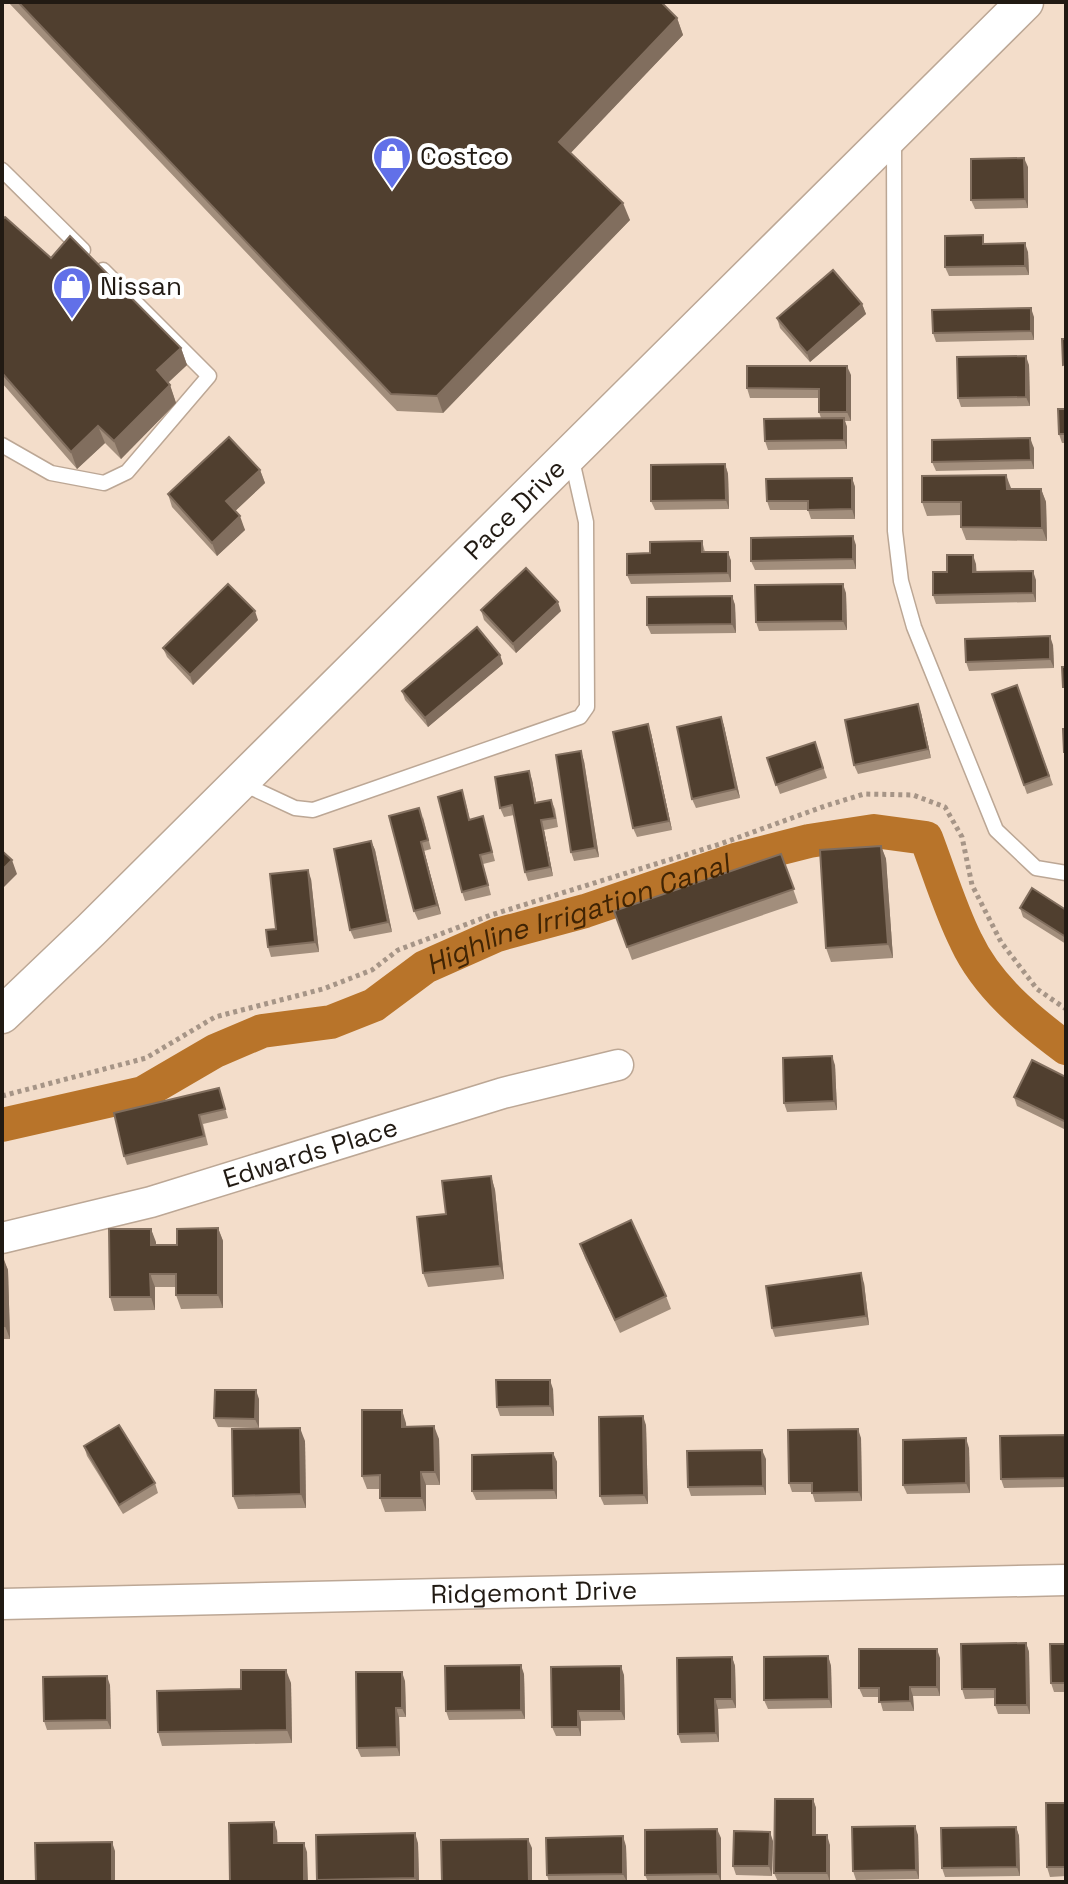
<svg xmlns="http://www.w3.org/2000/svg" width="1068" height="1884" viewBox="0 0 1068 1884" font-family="'Space Grotesk',sans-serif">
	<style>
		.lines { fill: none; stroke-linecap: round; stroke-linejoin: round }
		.canal { stroke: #b8742a; stroke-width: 34 }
		.service-casing { stroke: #bca795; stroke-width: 17 }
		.minor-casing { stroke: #bca795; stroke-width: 33 }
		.tertiary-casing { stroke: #bca795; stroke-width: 39 }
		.path { stroke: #a69587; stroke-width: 5; stroke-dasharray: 4 4; stroke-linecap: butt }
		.service { stroke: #fff; stroke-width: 14 }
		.minor { stroke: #fff; stroke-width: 30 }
		.tertiary { stroke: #fff; stroke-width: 36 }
		.wall { fill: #a28e7c }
		.shaded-wall { fill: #816e5e }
		.building { fill: #503f2f; stroke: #816e5e; stroke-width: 2 }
		.labels { text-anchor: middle; stroke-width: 8; stroke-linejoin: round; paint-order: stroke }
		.poi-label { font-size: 26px; fill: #211a13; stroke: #fff; text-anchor: start }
		.street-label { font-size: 26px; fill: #211a13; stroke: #fff }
		.water-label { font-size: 28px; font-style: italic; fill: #402404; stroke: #fff }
	</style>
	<rect width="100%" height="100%" fill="#f3ddca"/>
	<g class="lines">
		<path class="canal" id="s1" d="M2,1125L143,1093L215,1051L262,1031L331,1022L374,1005L425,967L497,935L585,911L735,860L809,841L874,831L926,838C939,872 950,909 966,941C987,986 1027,1019 1066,1048"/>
		<g class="service-casing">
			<g id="service">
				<polyline points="894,138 895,531 901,581 914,627 996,830 1036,868 1066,873"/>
				<polyline points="2,170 83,250"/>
				<polyline points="2,445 51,473 104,483 127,472 209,376 103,270"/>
				<polyline points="239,782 295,808 313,810 580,717 587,707 586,522 571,456"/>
			</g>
		</g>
		<g class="minor-casing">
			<g id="minor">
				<path id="s2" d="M2,1238L151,1202L503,1093L618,1065"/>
				<path id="s3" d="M2,1604L1066,1580"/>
			</g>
		</g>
		<g class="tertiary-casing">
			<g id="tertiary">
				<path id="s4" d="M2,1015L91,930L1025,2"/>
			</g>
		</g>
		<polyline class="path" points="2,1096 146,1058 215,1017 323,989 372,970 398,950 491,915 720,844 825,806 864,794 913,795 945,807 962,837 972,885 1001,942 1037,989 1066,1009"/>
		<use href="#service" class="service"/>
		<use href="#minor" class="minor"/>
		<use href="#tertiary" class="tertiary"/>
	</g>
	<g class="wall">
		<polygon points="8,2 661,2 677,18 683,35 570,153 630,220 443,413 397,411"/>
		<polygon points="1028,167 1028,208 975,209 971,200"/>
		<polygon points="2,220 51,258 181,348 187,365 168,383 170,385 176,403 121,459 105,443 77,469 2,383"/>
		<polygon points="986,244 1028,252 1029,275 949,276 945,267"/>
		<polygon points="862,304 866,314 810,362 780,328 777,318"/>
		<polygon points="1034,317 1034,340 936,342 933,333"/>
		<polygon points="1029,365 1030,406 961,407 958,398"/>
		<polygon points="851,375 851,421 845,421 847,427 847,449 768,450 765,441 821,418 819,412 819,398 750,398 747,388"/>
		<polygon points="1066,409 1066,443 1062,443 1059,434"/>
		<polygon points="1034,448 1034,469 936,471 932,462"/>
		<polygon points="725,464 728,474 729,509 655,510 651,501"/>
		<polygon points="260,470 265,483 235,511 245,530 217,556 172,507 168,494"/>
		<polygon points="852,478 855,487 855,519 811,519 808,510 770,510 767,501"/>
		<polygon points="1011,489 1041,489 1046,502 1047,541 966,540 961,527 961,515 927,516 922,502"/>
		<polygon points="702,541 705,552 728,552 731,561 731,582 631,584 627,575 650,553"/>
		<polygon points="856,545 856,569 755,570 751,561"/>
		<polygon points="976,564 976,572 1036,580 1036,602 936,604 933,595 947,572"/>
		<polygon points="846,593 847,630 759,631 756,622"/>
		<polygon points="732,596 735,605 736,633 651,634 647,625"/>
		<polygon points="481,610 561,611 516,653 484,620"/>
		<polygon points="258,620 193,685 167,657 163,648"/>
		<polygon points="1053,645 1054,668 969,671 966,662"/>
		<polygon points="500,655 503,664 428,727 405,700 402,691"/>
		<polygon points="1017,685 1053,785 1027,794 992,694"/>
		<polygon points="921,713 931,758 858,774 854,765"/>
		<polygon points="721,717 724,726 740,798 696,808 692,799"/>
		<polygon points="651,733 672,830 637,837 633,828"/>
		<polygon points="815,742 827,778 780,794 767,758"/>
		<polygon points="584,761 599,857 574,861 571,852"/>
		<polygon points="532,780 536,802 551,800 555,809 558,827 544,830 553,876 528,881 525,872 514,815 504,817 500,808"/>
		<polygon points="465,800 470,820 483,816 495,861 483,864 491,895 465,901 462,892"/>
		<polygon points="423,817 431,849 424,851 441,914 418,920 414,911"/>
		<polygon points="371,841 375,850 392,932 354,939 350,930"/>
		<polygon points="881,846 886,859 893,958 831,962 826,948"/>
		<polygon points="781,854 798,903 632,960 614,911"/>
		<polygon points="311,879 319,952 271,957 268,947 276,929"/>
		<polygon points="1020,908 1066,910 1066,944 1023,917"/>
		<polygon points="835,1065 837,1110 787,1112 784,1103"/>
		<polygon points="1066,1077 1066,1130 1017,1106 1014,1097"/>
		<polygon points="219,1088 228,1118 203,1124 208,1145 127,1165 124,1156"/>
		<polygon points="491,1176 495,1190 504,1279 428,1287 423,1273 446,1214"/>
		<polygon points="218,1228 223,1241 223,1308 181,1309 176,1295 176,1287 155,1287 155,1310 114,1311 110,1297 151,1229 156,1245 177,1245"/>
		<polygon points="580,1244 666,1296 671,1309 620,1333 585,1258"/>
		<polygon points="2,1257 8,1270 10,1339 2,1339"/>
		<polygon points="864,1283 869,1325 775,1337 772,1328"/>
		<polygon points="553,1389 554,1416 500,1416 497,1407"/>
		<polygon points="259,1399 259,1428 218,1427 214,1418"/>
		<polygon points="402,1410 406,1427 439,1439 440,1485 426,1485 426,1511 385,1512 380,1498 380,1489 367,1489 362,1476"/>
		<polygon points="646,1425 648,1504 604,1505 600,1496"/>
		<polygon points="1066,1435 1066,1487 1004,1488 1001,1479"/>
		<polygon points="861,1438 862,1501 815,1502 812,1492 792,1492 789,1483"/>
		<polygon points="305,1441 306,1508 238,1509 233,1496"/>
		<polygon points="84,1446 155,1483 158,1493 123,1514 87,1456"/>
		<polygon points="969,1448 970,1493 907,1494 903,1485"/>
		<polygon points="553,1453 557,1462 557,1499 476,1500 472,1491"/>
		<polygon points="766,1459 766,1495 691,1496 688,1487"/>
		<polygon points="1026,1643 1029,1652 1030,1714 998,1714 995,1705 995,1698 965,1699 962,1689"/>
		<polygon points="1066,1644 1066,1692 1054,1692 1051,1683"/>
		<polygon points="828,1656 831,1666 832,1708 768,1709 764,1700"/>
		<polygon points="732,1657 735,1666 736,1708 718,1709 719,1742 681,1743 678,1734"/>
		<polygon points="940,1658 940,1696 913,1696 914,1711 883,1711 879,1697 863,1697 859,1688"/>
		<polygon points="524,1674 525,1719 449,1720 446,1711"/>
		<polygon points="624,1675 625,1720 581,1721 581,1736 556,1736 552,1727"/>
		<polygon points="405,1681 406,1717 399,1717 400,1756 361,1757 357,1748"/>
		<polygon points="291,1683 292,1743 162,1746 158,1732 241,1689"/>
		<polygon points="110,1685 111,1729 47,1730 44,1721"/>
		<polygon points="813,1799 816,1808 816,1835 830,1845 830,1882 778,1882 774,1873"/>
		<polygon points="1066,1803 1066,1876 1050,1877 1047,1867"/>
		<polygon points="1016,1827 1019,1836 1020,1876 945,1877 942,1868"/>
		<polygon points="918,1835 919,1879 856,1880 853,1871"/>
		<polygon points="721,1838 721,1882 648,1882 645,1875"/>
		<polygon points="773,1841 772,1876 736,1875 733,1866"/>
		<polygon points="418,1843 419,1882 318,1882 317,1880"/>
		<polygon points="626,1846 627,1882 549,1882 547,1875"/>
	</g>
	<g class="shaded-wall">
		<polygon points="677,18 683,35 565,159 559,142"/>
		<polygon points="1024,158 1028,167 1028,208 1025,199"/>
		<polygon points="623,203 630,220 443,413 437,396"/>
		<polygon points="1025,243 1028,252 1029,275 1025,266"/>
		<polygon points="862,304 866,314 810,362 807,353"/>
		<polygon points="1031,308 1034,317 1034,340 1031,331"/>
		<polygon points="181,348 187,365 163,387 157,370"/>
		<polygon points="1026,356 1029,365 1030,406 1026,397"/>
		<polygon points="847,366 851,375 851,421 847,412"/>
		<polygon points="170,385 176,403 121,459 114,441"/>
		<polygon points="844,418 847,427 847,449 844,440"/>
		<polygon points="98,426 105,443 77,469 71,452"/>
		<polygon points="1030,438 1034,448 1034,469 1031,460"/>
		<polygon points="725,464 728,474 729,509 726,500"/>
		<polygon points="260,470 265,483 231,515 226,501"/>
		<polygon points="1006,475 1011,488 1011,503 1007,489"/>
		<polygon points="852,478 855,487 855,519 852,509"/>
		<polygon points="1041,489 1046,502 1047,541 1042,528"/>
		<polygon points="240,516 245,530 217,556 212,543"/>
		<polygon points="853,536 856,545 856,569 853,559"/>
		<polygon points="728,552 731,561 731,582 728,573"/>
		<polygon points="973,555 976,564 977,581 973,572"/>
		<polygon points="1033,571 1036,580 1036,602 1033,593"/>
		<polygon points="843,584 846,593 847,630 843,621"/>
		<polygon points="732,596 735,605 736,633 732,624"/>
		<polygon points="558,602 561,611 516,653 513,644"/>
		<polygon points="255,611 258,620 193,685 190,675"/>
		<polygon points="1050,636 1053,645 1054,668 1050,659"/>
		<polygon points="500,655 503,664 428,727 425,718"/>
		<polygon points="918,704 921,713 931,758 928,749"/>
		<polygon points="721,717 724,726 740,798 736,789"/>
		<polygon points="648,724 651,733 672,830 669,821"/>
		<polygon points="581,751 584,761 599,857 595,848"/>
		<polygon points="529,771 532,780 538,812 535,803"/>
		<polygon points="541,820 544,830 553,876 550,867"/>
		<polygon points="371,841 375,850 392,932 388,922"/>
		<polygon points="421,842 424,851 441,914 437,905"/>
		<polygon points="881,846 886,859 893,958 888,944"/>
		<polygon points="12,860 17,874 2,889 2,870"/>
		<polygon points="308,870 311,879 319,952 315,942"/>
		<polygon points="832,1056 835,1065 837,1110 834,1101"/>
		<polygon points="491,1176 495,1190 504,1279 500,1266"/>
		<polygon points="218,1228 223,1241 223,1308 218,1295"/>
		<polygon points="151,1229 156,1242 156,1258 151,1245"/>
		<polygon points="3,1257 8,1270 10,1339 5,1326"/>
		<polygon points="861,1273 864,1283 869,1325 866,1316"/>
		<polygon points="150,1274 155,1287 155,1310 151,1297"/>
		<polygon points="550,1380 553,1389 554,1416 550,1406"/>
		<polygon points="256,1390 259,1399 259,1428 255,1419"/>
		<polygon points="402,1410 406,1423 407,1440 402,1427"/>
		<polygon points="643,1416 646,1425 648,1504 644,1495"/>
		<polygon points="434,1426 439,1439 440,1485 435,1472"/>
		<polygon points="300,1428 305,1441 306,1508 301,1494"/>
		<polygon points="858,1429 861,1438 862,1501 859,1492"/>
		<polygon points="966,1438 969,1448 970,1493 966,1483"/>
		<polygon points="762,1450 766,1459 766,1495 763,1486"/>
		<polygon points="553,1453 557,1462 557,1499 554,1490"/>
		<polygon points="421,1472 426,1485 426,1511 422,1498"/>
		<polygon points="1026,1643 1029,1652 1030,1714 1027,1705"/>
		<polygon points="937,1649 940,1658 940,1696 937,1687"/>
		<polygon points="828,1656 831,1666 832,1708 829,1699"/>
		<polygon points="732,1657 735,1666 736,1708 732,1699"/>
		<polygon points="521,1665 524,1674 525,1719 521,1710"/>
		<polygon points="621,1666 624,1675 625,1720 621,1711"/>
		<polygon points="286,1670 291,1683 292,1743 287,1730"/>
		<polygon points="402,1672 405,1681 406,1717 402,1708"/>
		<polygon points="107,1676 110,1685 111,1729 107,1720"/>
		<polygon points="910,1687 913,1696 914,1711 910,1701"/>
		<polygon points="715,1699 718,1709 719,1742 716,1733"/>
		<polygon points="396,1708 399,1717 400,1756 397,1747"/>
		<polygon points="578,1711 581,1721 581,1736 578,1727"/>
		<polygon points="813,1799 816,1808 816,1845 813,1835"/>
		<polygon points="274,1822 277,1831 278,1852 274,1843"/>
		<polygon points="915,1826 918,1835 919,1879 916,1870"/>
		<polygon points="1016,1827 1019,1836 1020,1876 1017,1867"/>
		<polygon points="717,1829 721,1838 721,1882 718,1874"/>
		<polygon points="770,1832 773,1841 772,1876 769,1866"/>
		<polygon points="415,1833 418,1843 419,1882 417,1882 415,1878"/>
		<polygon points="827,1835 830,1845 830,1882 827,1873"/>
		<polygon points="623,1836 626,1846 627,1882 623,1874"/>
		<polygon points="528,1839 532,1848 532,1882 529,1882"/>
		<polygon points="112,1842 115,1851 115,1882 112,1881"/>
		<polygon points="304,1843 307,1852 308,1882 304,1882"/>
	</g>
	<g class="building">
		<polygon points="18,2 661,2 677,18 559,142 623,203 437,396 391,394"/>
		<polygon points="1024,158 1025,199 971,200 971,159"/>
		<polygon points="5,217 51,258 70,236 181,348 157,370 170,385 114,441 98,426 71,452 2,373 2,220"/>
		<polygon points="983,235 983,244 1025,243 1025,266 945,267 945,236"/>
		<polygon points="833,270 862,304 807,353 777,318"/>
		<polygon points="1031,308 1031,331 933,333 932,310"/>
		<polygon points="1062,339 1066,339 1066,364 1063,365"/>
		<polygon points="1026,356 1026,397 958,398 957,357"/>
		<polygon points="747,366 847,366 847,412 819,412 819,389 747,388"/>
		<polygon points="1058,409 1066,409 1066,434 1059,434"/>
		<polygon points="844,418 844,440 765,441 764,419"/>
		<polygon points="229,437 260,470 226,501 240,516 212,543 168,494"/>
		<polygon points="1030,438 1031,460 932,462 932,440"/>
		<polygon points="725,464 726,500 651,501 651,465"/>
		<polygon points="1006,475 1007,489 1041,489 1042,528 961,527 961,502 922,502 922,476"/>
		<polygon points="852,478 852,509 808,510 808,501 767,501 766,479"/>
		<polygon points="853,536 853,559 751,561 751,538"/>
		<polygon points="702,541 702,552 728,552 728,573 627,575 627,554 650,553 650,542"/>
		<polygon points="947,555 973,555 973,572 1033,571 1033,593 933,595 933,572 947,572"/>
		<polygon points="526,568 558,602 513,644 481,610"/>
		<polygon points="228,584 255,611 190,675 163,648"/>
		<polygon points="843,584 843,621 756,622 755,585"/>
		<polygon points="732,596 732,624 647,625 647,597"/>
		<polygon points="477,627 500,655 425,718 402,691"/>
		<polygon points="1050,636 1050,659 966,662 965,639"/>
		<polygon points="1062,667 1066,667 1066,687 1063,687"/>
		<polygon points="1017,685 1049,776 1024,785 992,694"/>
		<polygon points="918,704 928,749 854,765 845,720"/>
		<polygon points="721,717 736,789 692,799 677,727"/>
		<polygon points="648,724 669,821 633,828 613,732"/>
		<polygon points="1063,729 1066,729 1066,752 1064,752"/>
		<polygon points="815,742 823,768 776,785 767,758"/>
		<polygon points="581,751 595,848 571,852 556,755"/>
		<polygon points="529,771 535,803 551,800 555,818 541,820 550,867 525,872 512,805 500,808 495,777"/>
		<polygon points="462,790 469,820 483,816 492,852 480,855 488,885 462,892 438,797"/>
		<polygon points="419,808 428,840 421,842 437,905 414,911 389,816"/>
		<polygon points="371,841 388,922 350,930 334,849"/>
		<polygon points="881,846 888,944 826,948 820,850"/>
		<polygon points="2,851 12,860 2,870"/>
		<polygon points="781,854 794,889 627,947 614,911"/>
		<polygon points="308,870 315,942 268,947 266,930 276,929 270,874"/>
		<polygon points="1032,888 1066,910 1066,937 1020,908"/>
		<polygon points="832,1056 834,1101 784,1103 783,1058"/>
		<polygon points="1032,1060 1066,1077 1066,1122 1014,1097"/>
		<polygon points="219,1088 225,1109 199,1115 204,1136 124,1156 114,1113"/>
		<polygon points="491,1176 500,1266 423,1273 417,1217 446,1214 442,1181"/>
		<polygon points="631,1220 666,1296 615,1320 580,1244"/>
		<polygon points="218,1228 218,1295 176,1295 176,1274 150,1274 151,1297 110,1297 109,1229 151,1229 151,1245 177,1245 177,1229"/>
		<polygon points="2,1257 3,1257 5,1326 2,1326"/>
		<polygon points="861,1273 866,1316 772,1328 766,1286"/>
		<polygon points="496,1380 550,1380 550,1406 497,1407"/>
		<polygon points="215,1390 256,1390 255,1419 214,1418"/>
		<polygon points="362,1410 402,1410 402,1427 434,1426 435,1472 421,1472 422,1498 380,1498 380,1475 362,1476"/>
		<polygon points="643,1416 644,1495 600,1496 599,1417"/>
		<polygon points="119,1425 155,1483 119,1505 84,1446"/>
		<polygon points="300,1428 301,1494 233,1496 232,1429"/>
		<polygon points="858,1429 859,1492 812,1493 812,1483 789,1483 788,1430"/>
		<polygon points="1066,1435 1066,1478 1001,1479 1000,1436"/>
		<polygon points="966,1438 966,1483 903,1485 903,1440"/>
		<polygon points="762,1450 763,1486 688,1487 687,1451"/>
		<polygon points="553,1453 554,1490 472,1491 472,1455"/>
		<polygon points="1026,1643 1027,1705 995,1705 995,1689 962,1689 961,1644"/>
		<polygon points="1050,1644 1066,1644 1066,1683 1051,1683"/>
		<polygon points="859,1649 937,1649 937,1687 910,1687 910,1701 879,1702 879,1688 859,1688"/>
		<polygon points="828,1656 829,1699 764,1700 764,1657"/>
		<polygon points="732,1657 732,1699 715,1699 716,1733 678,1734 677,1658"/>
		<polygon points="521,1665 521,1710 446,1711 445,1666"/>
		<polygon points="621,1666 621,1711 578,1711 578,1727 552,1727 551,1667"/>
		<polygon points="241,1670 286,1670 287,1730 158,1732 157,1691 241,1689"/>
		<polygon points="356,1672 402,1672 402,1708 396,1708 397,1747 357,1748"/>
		<polygon points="107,1676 107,1720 44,1721 43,1677"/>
		<polygon points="775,1799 813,1799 813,1835 827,1835 827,1873 774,1873"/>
		<polygon points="1046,1803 1066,1803 1066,1867 1047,1867"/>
		<polygon points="274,1822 274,1843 304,1843 304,1882 230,1882 229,1823"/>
		<polygon points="915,1826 916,1870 853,1871 852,1827"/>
		<polygon points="1016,1827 1017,1867 942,1868 941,1828"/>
		<polygon points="717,1829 718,1874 645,1875 645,1830"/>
		<polygon points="734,1831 770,1832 769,1866 733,1866"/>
		<polygon points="415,1833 415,1878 317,1880 316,1835"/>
		<polygon points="623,1836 623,1874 547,1875 546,1838"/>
		<polygon points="528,1839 529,1882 442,1882 441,1840"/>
		<polygon points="112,1842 112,1881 36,1882 35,1843"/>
	</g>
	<defs>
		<g id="shop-pin" transform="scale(2)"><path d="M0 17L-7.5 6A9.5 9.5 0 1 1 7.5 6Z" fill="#6170e8" stroke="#fff"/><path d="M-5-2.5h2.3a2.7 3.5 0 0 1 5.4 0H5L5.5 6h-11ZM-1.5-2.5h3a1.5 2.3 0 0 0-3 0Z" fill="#fff"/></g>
	</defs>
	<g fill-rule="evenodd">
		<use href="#shop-pin" x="392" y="156"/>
		<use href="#shop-pin" x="72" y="286"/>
	</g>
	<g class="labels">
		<g class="poi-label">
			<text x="420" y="165">Costco</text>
			<text x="100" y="295">Nissan</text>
		</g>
		<g class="street-label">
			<text dy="9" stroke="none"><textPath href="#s4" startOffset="720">Pace Drive</textPath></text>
			<text dy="9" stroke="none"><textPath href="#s2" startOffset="320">Edwards Place</textPath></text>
			<text dy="9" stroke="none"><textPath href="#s3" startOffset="532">Ridgemont Drive</textPath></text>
		</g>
		<g class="water-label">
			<text dy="10" stroke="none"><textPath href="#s1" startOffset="620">Highline Irrigation Canal</textPath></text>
		</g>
	</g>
	<rect width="1068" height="1884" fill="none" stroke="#211a13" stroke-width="8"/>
</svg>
